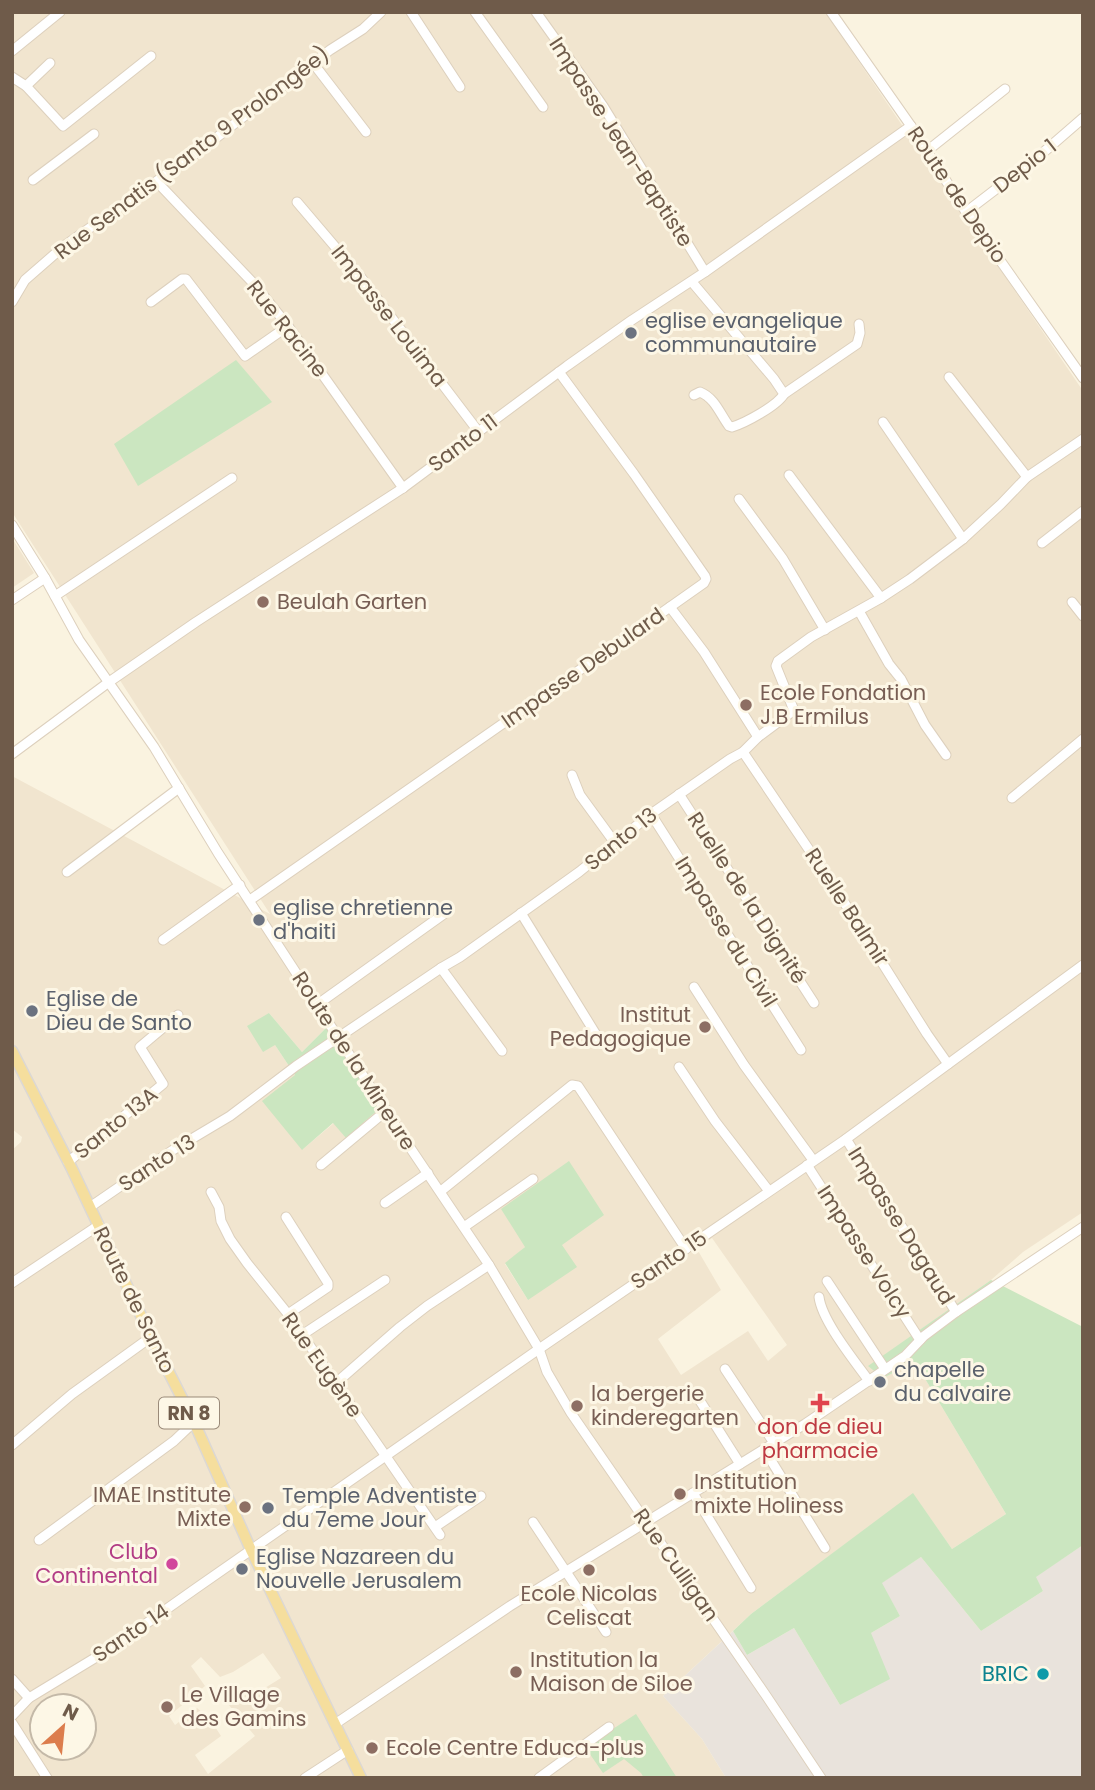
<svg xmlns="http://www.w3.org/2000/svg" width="1095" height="1790" viewBox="0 0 1095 1790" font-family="Poppins,sans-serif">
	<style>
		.residential { fill: #f1e5cf; fill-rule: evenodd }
		.industrial { fill: #e9e3dc }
		.green { fill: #cbe6c0 }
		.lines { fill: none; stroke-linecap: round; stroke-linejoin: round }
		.minor-casing { stroke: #ddd0bd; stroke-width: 11 }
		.major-casing { stroke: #dcd8d4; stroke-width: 13 }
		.minor { stroke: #fff; stroke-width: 9 }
		.major { stroke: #f5de9d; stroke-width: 10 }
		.worship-dot { fill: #6b7280; stroke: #fdf7e6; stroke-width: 2.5 }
		.education-dot { fill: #8d6e63; stroke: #fdf7e6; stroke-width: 2.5 }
		.health-dot { fill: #e0444e; stroke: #fdf7e6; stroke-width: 2.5 }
		.hotel-dot { fill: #d1479c; stroke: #fdf7e6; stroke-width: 2.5 }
		.culture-dot { fill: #0f9aa8; stroke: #fdf7e6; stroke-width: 2.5 }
		.labels { text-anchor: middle; stroke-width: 6; stroke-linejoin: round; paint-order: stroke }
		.shield { fill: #fdf7e6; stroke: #9a8a79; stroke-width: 2 }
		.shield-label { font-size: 19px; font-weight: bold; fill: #6f5b4a }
		.street-label { font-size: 21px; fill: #6f5b4a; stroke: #fdf7e6 }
		.worship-label { font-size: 21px; fill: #5b616d; stroke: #fdf7e6; text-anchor: start }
		.education-label { font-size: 21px; fill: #785e54; stroke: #fdf7e6; text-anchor: start }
		.health-label { font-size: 21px; fill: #be3a42; stroke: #fdf7e6 }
		.hotel-label { font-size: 21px; fill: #b23c85; stroke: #fdf7e6; text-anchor: end }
		.culture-label { font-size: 21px; fill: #0d838f; stroke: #fdf7e6; text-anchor: end }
	</style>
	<rect width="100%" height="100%" fill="#faf3e0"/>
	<g class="residential">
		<path d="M12,12H825L1083,391V1212L1023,1252L991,1280L869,1366L883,1378L915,1362L1006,1514L952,1549L913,1494L751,1614L663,1696L702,1739L726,1778H12V1150L21,1142L22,1137L12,1129V776L270,914L12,512ZM269,1013L302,1052L325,1029L346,1137L334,1123L303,1149L295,1075L275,1045ZM712,1238L787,1345L768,1361L748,1331L681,1375L658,1339L721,1290L697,1249ZM525,1247L528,1300L505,1264ZM263,1653L281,1678L252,1696L246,1689L228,1704L255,1736L208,1774L195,1755L221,1736L210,1719L197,1708L175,1725L169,1716L205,1686L191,1666L201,1657L220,1677L233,1672ZM42,1706H84V1748H42Z"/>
		<polygon points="12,538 34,573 12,588"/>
	</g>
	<polygon class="industrial" points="1083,1545 1083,1778 726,1778 702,1739 663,1696 733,1631 747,1655 794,1628 840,1705 871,1633 900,1616 881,1583 921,1557 981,1631 1043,1591 1035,1577"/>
	<g class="green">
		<polygon points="236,360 272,402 138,486 114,444"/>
		<polygon points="269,1013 302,1052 326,1028 338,1043 380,1108 346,1138 333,1123 302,1150 262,1101 295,1075 275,1045 263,1052 247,1026"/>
		<polygon points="569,1161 604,1215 562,1245 577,1267 528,1300 505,1263 525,1247 501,1209"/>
		<polygon points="991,1280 1083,1327 1083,1545 1036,1577 1043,1591 981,1631 921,1557 882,1583 900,1616 871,1633 890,1679 840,1705 794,1628 747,1655 733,1631 751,1614 913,1493 952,1549 1006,1514 915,1362 883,1378 868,1366"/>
		<polygon points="636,1714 677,1778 644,1778 641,1773 624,1759 603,1773 585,1747"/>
	</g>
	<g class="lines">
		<g class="minor-casing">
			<g id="minor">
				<polyline points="411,12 460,87"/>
				<polyline points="475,12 543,107"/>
				<polyline points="536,12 603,106 705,272"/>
				<polyline points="831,12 911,126 966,212 1083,378"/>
				<polyline points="12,51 60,12"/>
				<polyline points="313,63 366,132"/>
				<polyline points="12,77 26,86 63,126 151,56"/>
				<polyline points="26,86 50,63"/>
				<polyline points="927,151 1005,89"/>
				<polyline points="33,180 94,134"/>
				<polyline points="157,182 255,285 288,326 403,488"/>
				<polyline points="297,202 360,276 478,431"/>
				<polyline points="966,212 1038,157 1083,118"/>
				<path d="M692,282L774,379L784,394C777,406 745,423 732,427L729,426C720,414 715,398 700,392L694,395"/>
				<polyline points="12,302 25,280 64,246 194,155 330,50 363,29 381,12"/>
				<polyline points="151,302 182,279 186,279 245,356 288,326"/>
				<polyline points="949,377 1027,477"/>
				<polyline points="784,394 857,344 860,333 859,324"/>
				<polyline points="883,422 963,539"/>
				<polyline points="789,475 881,598"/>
				<polyline points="739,499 783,559 825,630"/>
				<polyline points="12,525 45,578 79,640 154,747 218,853 407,1143 489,1265 539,1349 547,1372 571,1413 767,1697 821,1778"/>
				<polyline points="1042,543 1083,511"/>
				<polyline points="55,596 232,478"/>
				<polyline points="12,600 45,578"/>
				<polyline points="1072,602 1083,616"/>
				<polyline points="670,607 704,652 758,737"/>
				<polyline points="859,611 889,664 901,679 925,725 946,755"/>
				<polyline points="743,752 837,891 927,1034 948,1064"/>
				<polyline points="12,754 109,682 196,622 403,488 567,366 632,320 705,272 911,126"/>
				<polyline points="572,775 580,795 615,843"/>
				<polyline points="679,794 814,1003"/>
				<polyline points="1012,798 1083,739"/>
				<polyline points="651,814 801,1050"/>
				<polyline points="67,872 179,788"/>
				<polyline points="250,900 670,607 704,583 706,579 705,576 634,474 559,372"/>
				<polyline points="521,913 600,1041"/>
				<polyline points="163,940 240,885"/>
				<polyline points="441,968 502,1051"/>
				<polyline points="694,987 744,1065 813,1160"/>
				<polyline points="318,1004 448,911"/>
				<polyline points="679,1067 715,1121 769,1191"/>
				<polyline points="846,1139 956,1312"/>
				<polyline points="68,1162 163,1084 140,1047 178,1015"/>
				<polyline points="321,1165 387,1110"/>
				<polyline points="807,1165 920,1340"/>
				<polyline points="441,1191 572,1085 578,1086 686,1249"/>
				<polyline points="211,1192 219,1207 221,1221 230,1239 247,1263 288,1314 440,1535"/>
				<polyline points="385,1203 428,1173"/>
				<polyline points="90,1207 173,1150 230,1116 296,1066 441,968 460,957 579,872 651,814 730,759 743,752 758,737 793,711 793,708 776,666 778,661 811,637 881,598 910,579 963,539 1001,504 1027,477 1083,439"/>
				<polyline points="286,1217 328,1283 328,1287 288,1314"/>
				<polyline points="464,1227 533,1179"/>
				<polyline points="827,1281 885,1369"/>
				<polyline points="12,1283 99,1225"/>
				<path d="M819,1297C822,1321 854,1360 869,1381"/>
				<polyline points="302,1335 385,1280"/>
				<polyline points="725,1369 774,1443"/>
				<polyline points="336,1383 400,1327 427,1306 489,1265"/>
				<polyline points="695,1393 740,1464"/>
				<polyline points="12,1445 72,1394 151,1337"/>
				<polyline points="764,1449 825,1548"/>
				<polyline points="693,1493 751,1588"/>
				<polyline points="533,1522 606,1632"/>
				<polyline points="435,1527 481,1496"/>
				<polyline points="39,1540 174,1441 194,1422"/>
				<polyline points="12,1679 29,1698"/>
				<polyline points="12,1716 29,1698 113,1647 195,1589 539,1349 846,1139 1083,965"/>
				<polyline points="12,1723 47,1778"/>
				<polyline points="335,1724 510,1606 805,1424 905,1356 924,1336 956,1312 1083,1227"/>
				<polyline points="305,1778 348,1750"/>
				<polyline points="539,1778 609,1727"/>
			</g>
		</g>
		<g class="major-casing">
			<polyline id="major" points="12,1051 72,1169 151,1337 194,1422 251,1550 361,1778"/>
		</g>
		<use href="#minor" class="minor"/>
		<use href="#major" class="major"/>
	</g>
	<g class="worship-dot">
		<circle cx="631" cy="333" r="7"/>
		<circle cx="259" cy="920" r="7"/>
		<circle cx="32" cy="1011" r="7"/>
		<circle cx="880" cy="1382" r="7"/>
		<circle cx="268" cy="1508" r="7"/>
		<circle cx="242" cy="1569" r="7"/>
	</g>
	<g class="education-dot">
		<circle cx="263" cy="602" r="7"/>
		<circle cx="746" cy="705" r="7"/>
		<circle cx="705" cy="1027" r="7"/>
		<circle cx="577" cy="1406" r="7"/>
		<circle cx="680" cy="1494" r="7"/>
		<circle cx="245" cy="1507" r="7"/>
		<circle cx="589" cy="1570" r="7"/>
		<circle cx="516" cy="1672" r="7"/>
		<circle cx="167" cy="1707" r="7"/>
		<circle cx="372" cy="1748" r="7"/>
	</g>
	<path class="health-dot" d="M816.5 1392.5h7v7h7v7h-7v7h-7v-7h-7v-7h7z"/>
	<circle class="hotel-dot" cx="172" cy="1564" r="7"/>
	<circle class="culture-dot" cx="1043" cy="1674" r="7"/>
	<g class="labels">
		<rect class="shield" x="159" y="1397.5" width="60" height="31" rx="5"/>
		<g class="shield-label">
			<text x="189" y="1420">RN 8</text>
		</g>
		<g class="street-label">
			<text transform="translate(621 142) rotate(57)" y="7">Impasse Jean-Baptiste</text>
			<text transform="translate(192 153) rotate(-37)" y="7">Rue Senatis (Santo 9 Prolongée)</text>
			<text transform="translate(1025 166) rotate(-38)" y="7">Depio 1</text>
			<text transform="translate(957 195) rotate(56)" y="7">Route de Depio</text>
			<text transform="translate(389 316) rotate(52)" y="7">Impasse Louima</text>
			<text transform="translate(287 329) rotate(52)" y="7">Rue Racine</text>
			<text transform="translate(463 443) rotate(-37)" y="7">Santo 11</text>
			<text transform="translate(583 668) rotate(-35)" y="7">Impasse Debulard</text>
			<text transform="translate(621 839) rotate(-39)" y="7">Santo 13</text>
			<text transform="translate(747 898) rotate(57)" y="7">Ruelle de la Dignité</text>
			<text transform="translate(847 907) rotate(57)" y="7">Ruelle Balmir</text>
			<text transform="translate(726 932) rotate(58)" y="7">Impasse du Civil</text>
			<text transform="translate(354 1061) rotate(57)" y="7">Route de la Mineure</text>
			<text transform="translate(116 1123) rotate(-39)" y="7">Santo 13A</text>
			<text transform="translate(157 1163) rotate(-33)" y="7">Santo 13</text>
			<text transform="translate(901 1226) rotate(58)" y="7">Impasse Dagaud</text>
			<text transform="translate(864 1252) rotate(57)" y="7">Impasse Volcy</text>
			<text transform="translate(669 1260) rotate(-34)" y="7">Santo 15</text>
			<text transform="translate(134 1300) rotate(64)" y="7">Route de Santo</text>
			<text transform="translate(322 1365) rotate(55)" y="7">Rue Eugène</text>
			<text transform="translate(676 1565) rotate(55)" y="7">Rue Culligan</text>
			<text transform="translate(131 1633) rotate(-34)" y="7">Santo 14</text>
		</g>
		<g class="worship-label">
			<text x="645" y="328">eglise evangelique<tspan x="645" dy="24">communautaire</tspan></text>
			<text x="273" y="915">eglise chretienne<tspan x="273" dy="24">d'haiti</tspan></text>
			<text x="46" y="1006">Eglise de<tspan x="46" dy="24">Dieu de Santo</tspan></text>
			<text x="894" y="1377">chapelle<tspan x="894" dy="24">du calvaire</tspan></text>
			<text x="282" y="1503">Temple Adventiste<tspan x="282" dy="24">du 7eme Jour</tspan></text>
			<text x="256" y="1564">Eglise Nazareen du<tspan x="256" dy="24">Nouvelle Jerusalem</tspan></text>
		</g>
		<g class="education-label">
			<text x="277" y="609">Beulah Garten</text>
			<text x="760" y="700">Ecole Fondation<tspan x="760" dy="24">J.B Ermilus</tspan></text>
			<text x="691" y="1022" text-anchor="end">Institut<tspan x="691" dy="24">Pedagogique</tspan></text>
			<text x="591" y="1401">la bergerie<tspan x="591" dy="24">kinderegarten</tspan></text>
			<text x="694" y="1489">Institution<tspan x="694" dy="24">mixte Holiness</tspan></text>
			<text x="231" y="1502" text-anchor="end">IMAE Institute<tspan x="231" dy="24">Mixte</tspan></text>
			<text x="589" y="1601" text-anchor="middle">Ecole Nicolas<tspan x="589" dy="24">Celiscat</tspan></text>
			<text x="530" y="1667">Institution la<tspan x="530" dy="24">Maison de Siloe</tspan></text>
			<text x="181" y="1702">Le Village<tspan x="181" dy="24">des Gamins</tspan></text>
			<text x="386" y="1755">Ecole Centre Educa-plus</text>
		</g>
		<g class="health-label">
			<text x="820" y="1434">don de dieu<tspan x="820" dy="24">pharmacie</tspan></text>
		</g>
		<g class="hotel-label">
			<text x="158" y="1559">Club<tspan x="158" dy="24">Continental</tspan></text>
		</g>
		<g class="culture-label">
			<text x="1029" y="1681">BRIC</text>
		</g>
	</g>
	<rect width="1095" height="1790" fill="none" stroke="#6f5b4a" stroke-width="28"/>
	<g transform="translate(63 1727) rotate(27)"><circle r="33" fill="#fdf7e6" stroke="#c4b9a8" stroke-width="2"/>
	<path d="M0-5L12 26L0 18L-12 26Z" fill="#dc7d4d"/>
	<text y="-10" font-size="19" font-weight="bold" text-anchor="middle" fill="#6f5b4a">N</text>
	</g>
</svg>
